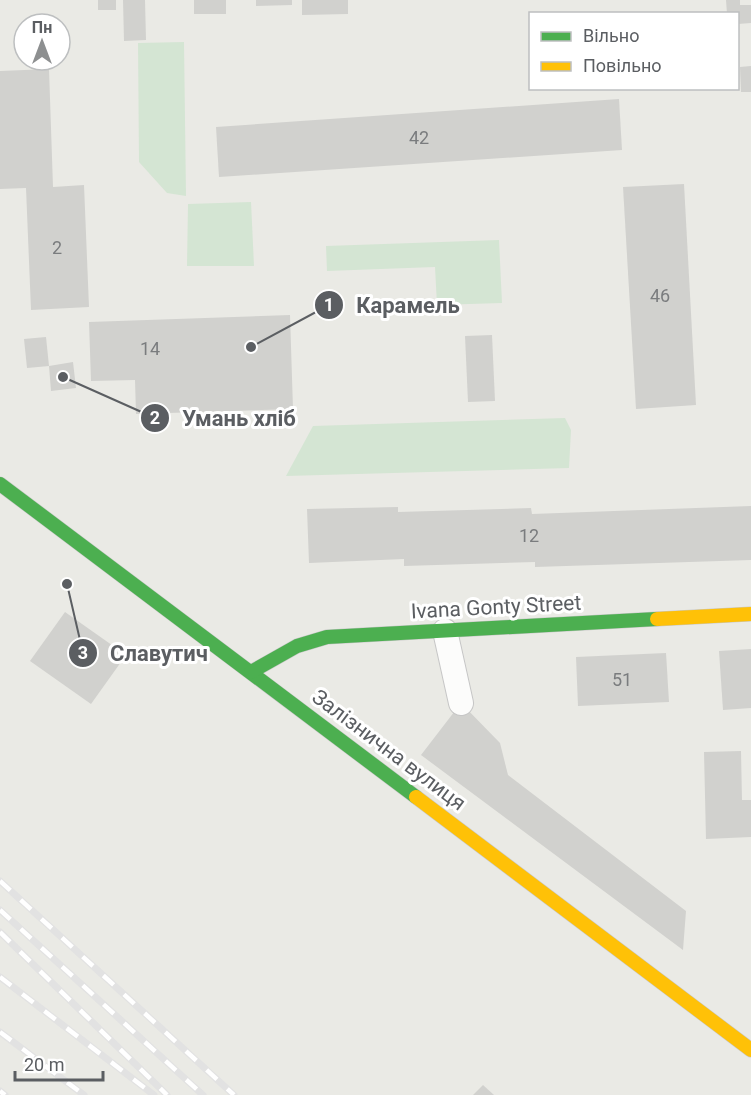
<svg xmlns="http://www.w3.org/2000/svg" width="751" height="1095" viewBox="0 0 751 1095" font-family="Roboto,sans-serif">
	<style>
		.park { fill: #d4e5d3 }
		.building { fill: #d1d1ce }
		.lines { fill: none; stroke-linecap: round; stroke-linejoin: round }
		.street-casing { stroke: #c6c6c6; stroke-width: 26 }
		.fast-casing { stroke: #c7c7c7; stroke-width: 15 }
		.slow-casing { stroke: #c7c7c7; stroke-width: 15 }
		.street { stroke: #fcfcfb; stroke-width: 24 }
		.fast { stroke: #4caf50; stroke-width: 14 }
		.slow { stroke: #ffc107; stroke-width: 14 }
		.rail-casing { stroke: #e2e2e2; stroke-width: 7 }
		.rail { stroke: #fff; stroke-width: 4.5; stroke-dasharray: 14; stroke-linecap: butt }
		.labels { text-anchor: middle; stroke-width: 6; stroke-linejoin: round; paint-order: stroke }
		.number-label { font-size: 18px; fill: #7a7c7e }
		.street-label { font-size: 21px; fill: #5b5e62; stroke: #fff }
		.leader { fill: none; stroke: #5b5e62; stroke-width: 2 }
		.callout-dot { fill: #5b5e62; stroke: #fff; stroke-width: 2 }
		.mark-label { font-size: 18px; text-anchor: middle; font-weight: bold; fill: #fff }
		.callout-label { font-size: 22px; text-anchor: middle; font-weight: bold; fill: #5b5e62; stroke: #fff; stroke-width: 6; stroke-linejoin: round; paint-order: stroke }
	</style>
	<rect width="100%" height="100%" fill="#eaeae5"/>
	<g class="park">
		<polygon points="184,42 186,196 167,193 139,162 138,43"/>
		<polygon points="251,202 254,266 187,266 188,204"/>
		<polygon points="499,240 502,303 437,305 435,267 327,271 326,246"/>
		<polygon points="565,418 571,430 569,468 286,476 313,426"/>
	</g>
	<g class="building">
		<rect x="98" y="0" width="18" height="10"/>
		<polygon points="123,0 145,0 146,40 124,41"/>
		<rect x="194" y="0" width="32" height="14"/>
		<polygon points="256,0 292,0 292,5 256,6"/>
		<polygon points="302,0 348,0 348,14 302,15"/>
		<polygon points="726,0 740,0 740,5 751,5 751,23 738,24 738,14 727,14"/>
		<polygon points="751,66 751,92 741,92 740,67"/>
		<polygon points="49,69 53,187 84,185 89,307 31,310 26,188 0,189 0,71"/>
		<polygon points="619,99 622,150 219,177 216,127"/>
		<polygon points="684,184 696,405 636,409 623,187"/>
		<polygon points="290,315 293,409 136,414 135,380 91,381 89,322"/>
		<polygon points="492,335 495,401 468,402 465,336"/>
		<polygon points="46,337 49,366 73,362 76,388 51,391 49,366 27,368 24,339"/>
		<polygon points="751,506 751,560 535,567 535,562 404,566 404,559 309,563 307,509 398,507 398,512 531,508 532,514"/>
		<polygon points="65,612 126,655 91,704 30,661"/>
		<polygon points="751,649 751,708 723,710 719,651"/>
		<polygon points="666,653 669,702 578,706 576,657"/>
		<polygon points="461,703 500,743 508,775 686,911 683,950 421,755"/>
		<polygon points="741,751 742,800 751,800 751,837 706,839 704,752"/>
		<polygon points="483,1085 494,1095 473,1095"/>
	</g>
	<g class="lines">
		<g class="street-casing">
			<polyline id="street" points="445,631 461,703"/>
		</g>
		<g class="fast-casing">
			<g id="fast">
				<polyline points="0,484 416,797"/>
				<polyline points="251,672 297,646 327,637 657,619"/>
			</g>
		</g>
		<g class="slow-casing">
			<g id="slow">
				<polyline points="657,619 751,614"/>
				<polyline points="416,797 751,1050"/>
			</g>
		</g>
		<use href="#street" class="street"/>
		<use href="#fast" class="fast"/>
		<use href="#slow" class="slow"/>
		<g class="rail-casing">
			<g id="rail">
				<polyline points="0,881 234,1095"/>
				<polyline points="0,910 203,1095"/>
				<polyline points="0,932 167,1095"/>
				<polyline points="0,977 154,1095"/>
				<polyline points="0,1032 84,1095"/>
				<polyline points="0,1091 5,1095"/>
			</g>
		</g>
		<use href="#rail" class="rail"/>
	</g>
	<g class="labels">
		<g class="number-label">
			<text x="419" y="144">42</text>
			<text x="57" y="254">2</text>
			<text x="660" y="302">46</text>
			<text x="150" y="355">14</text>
			<text x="529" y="542">12</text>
			<text x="622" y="686">51</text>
		</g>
		<g class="street-label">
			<text transform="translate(496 607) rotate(-3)" y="7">Ivana Gonty Street</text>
			<text transform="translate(389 750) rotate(37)" y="7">Залізнична вулиця</text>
		</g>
	</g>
	<path class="leader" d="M251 347L329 305M63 377L155 418M67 584L83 653"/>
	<g class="callout-dot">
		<circle cx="251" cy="347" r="6"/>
		<circle cx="63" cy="377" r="6"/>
		<circle cx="67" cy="584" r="6"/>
		<circle cx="329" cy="305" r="15"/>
		<circle cx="155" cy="418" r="15"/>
		<circle cx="83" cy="653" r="15"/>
	</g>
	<g class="mark-label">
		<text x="329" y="311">1</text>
		<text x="155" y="424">2</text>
		<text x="83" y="659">3</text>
	</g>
	<g class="callout-label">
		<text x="408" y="313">Карамель</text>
		<text x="239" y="426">Умань хліб</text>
		<text x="159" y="661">Славутич</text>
	</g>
	<rect x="529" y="12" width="210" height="78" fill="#ffffff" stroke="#bdbfc0" stroke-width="1.5"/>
	<rect x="541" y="32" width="30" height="9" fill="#4caf50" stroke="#bdbfc0" stroke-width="1.5"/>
	<text x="583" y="42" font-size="18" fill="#5b5e62">Вільно</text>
	<rect x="541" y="62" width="30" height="9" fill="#ffc107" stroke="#bdbfc0" stroke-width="1.5"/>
	<text x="583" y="72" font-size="18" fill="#5b5e62">Повільно</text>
	<g transform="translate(42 42)"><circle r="28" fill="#ffffff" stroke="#bdbfc0" stroke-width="1.5"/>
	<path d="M0-4.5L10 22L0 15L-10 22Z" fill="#8d8f90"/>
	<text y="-9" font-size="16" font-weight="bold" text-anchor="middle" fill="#5b5e62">Пн</text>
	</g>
	<path d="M15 1071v9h88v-9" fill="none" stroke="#5b5e62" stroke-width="3"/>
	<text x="24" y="1071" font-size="18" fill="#5b5e62" stroke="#ffffff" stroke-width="4.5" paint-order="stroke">20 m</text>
</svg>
